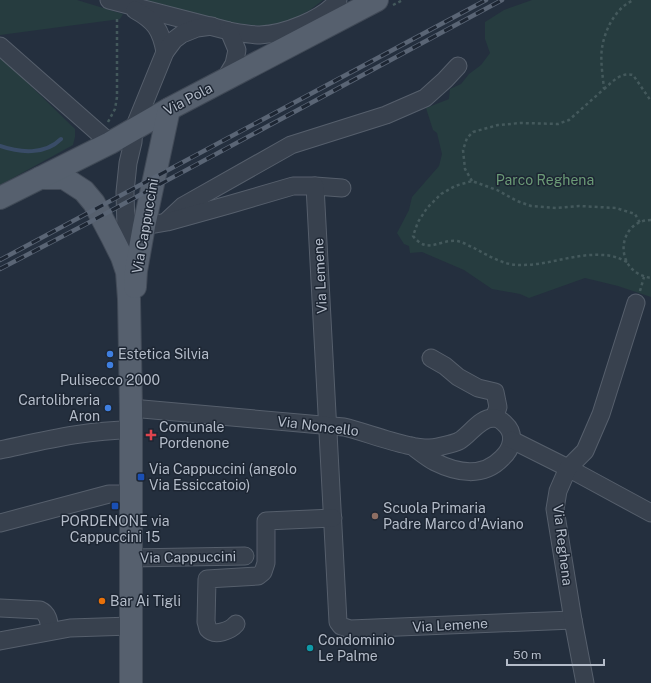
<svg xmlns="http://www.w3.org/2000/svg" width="651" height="683" viewBox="0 0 651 683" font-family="'Public Sans',sans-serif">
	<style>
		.green { fill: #263c3f }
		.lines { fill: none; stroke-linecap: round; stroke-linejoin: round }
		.stream { stroke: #394c67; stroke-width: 4 }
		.minor-casing { stroke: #565f6c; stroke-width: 19 }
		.major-casing { stroke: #414a57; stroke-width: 24 }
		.path { stroke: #44595c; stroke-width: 2.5; stroke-dasharray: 3 3; stroke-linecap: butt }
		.minor { stroke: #38414e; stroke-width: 17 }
		.major { stroke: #56606e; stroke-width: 22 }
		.rail-casing { stroke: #5a6575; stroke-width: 4.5 }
		.rail { stroke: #1d2633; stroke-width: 3; stroke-dasharray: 9; stroke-linecap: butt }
		.shop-dot { fill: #3f7fe0; stroke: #1d2633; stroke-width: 1.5 }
		.health-dot { fill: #e0444e; stroke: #1d2633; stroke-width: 1.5 }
		.transit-dot { fill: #1a4fb4; stroke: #1d2633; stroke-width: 1.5 }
		.education-dot { fill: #8d6e63; stroke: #1d2633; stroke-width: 1.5 }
		.food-dot { fill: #e8710a; stroke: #1d2633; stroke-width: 1.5 }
		.culture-dot { fill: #0f9aa8; stroke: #1d2633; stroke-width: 1.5 }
		.labels { text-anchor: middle; stroke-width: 3; stroke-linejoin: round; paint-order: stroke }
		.street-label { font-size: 14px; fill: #b4bcc9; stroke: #1d2633 }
		.park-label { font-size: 14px; fill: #6b9a76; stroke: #1d2633 }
		.poi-label { font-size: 14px; fill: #b4bcc9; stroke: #1d2633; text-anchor: start }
	</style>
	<rect width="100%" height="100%" fill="#242f3e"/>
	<g class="green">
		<polygon points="0,0 77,0 123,14 120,19 0,35"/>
		<polygon points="145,0 323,0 310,10 290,21 261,26 225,22 203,15"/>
		<polygon points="532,0 651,0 651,297 618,286 585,278 529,298 520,294 492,289 464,270 422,252 410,253 409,246 404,244 397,233 409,210 412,197 439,166 442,154 437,133 433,130 426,108 449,99 450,89 461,84 469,74 481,65 490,53 485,39 485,22 504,10"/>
		<polygon points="0,56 75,129 75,137 73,145 0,185"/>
	</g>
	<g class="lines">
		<path class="stream" d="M0,146C20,153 45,155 61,139"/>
		<g class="minor-casing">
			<g id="minor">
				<path d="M109,0L229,31C240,33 250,35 260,35C284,34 324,19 338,0"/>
				<path d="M135,10C155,21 161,30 165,52"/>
				<polyline points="0,46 110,143"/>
				<polyline points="225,79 234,64 237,50 229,31"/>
				<polyline points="315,186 342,188"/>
				<polyline points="168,220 183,206 291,145 386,115 425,98 445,80 458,66"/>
				<polyline points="144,226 167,222 228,205 293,186 315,186 338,622 341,626 350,629 573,620"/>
				<polyline points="127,265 125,192 128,163 133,142 134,128 165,52 174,40 182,34 197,28 212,26"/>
				<polyline points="431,358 445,366 458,377 478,388 495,392 498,407 494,418"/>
				<path d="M131,408L344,427C367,432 417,453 438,447C445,445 453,444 459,441C470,435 480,417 494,418C498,418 502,421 505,424C516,434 512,449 502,458C483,478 457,473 435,462C427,458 419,451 412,446"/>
				<polyline points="512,440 568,468 651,513"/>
				<path d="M0,450C43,441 86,430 131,430"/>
				<polyline points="0,523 109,494 131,494"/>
				<polyline points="131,558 245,556"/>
				<path d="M0,608L40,610C49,614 49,623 50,631"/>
				<path d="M236,624C231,630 215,637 208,629C207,627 207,624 206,622L207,579L258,576L263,572L266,563V521L333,518"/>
				<polyline points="0,641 70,628 131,626"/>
				<polyline points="585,683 573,620 555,509 558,491 568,468 585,451 601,414 636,303"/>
			</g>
		</g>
		<g class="major-casing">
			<g id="major">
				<polyline points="40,178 64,178 84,191 94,203 112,237 122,257 127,272 129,299 131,408 131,683"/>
				<polyline points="0,198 110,143 169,109 377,0"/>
				<polyline points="135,287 136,271 144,226 169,109"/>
			</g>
		</g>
		<g class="path">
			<polyline points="393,5 403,0"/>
			<path d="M604,89C613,81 621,72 633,75L651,101"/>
			<polyline points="108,122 115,109 117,97 117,17"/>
			<path d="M472,181L465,169L463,150L467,138L473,132L498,125L521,123L558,124L569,120L604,89C603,77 600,60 602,48C605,29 616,7 634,0"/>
			<path d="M651,220C617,220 612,272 651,278"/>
			<path d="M627,262C619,258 612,255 603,255C576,253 549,265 522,265C505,266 489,256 474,248C469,246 463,242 457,241C439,239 428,255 413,236L418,222L427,208L441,194L455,186L472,181L497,190L517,201L531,206L556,208L579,206L616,208L635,214L640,223"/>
			<polyline points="640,291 644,277"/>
		</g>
		<use href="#minor" class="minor"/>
		<use href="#major" class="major"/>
		<g class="rail-casing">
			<g id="rail">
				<polyline points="0,260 486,0"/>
				<polyline points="0,269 88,223 502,0"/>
			</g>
		</g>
		<use href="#rail" class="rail"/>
	</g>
	<g class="shop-dot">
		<circle cx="110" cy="354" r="4"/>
		<circle cx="110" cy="365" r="4"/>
		<circle cx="108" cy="408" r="4"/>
	</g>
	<path class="health-dot" d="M149 429h4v4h4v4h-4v4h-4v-4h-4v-4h4z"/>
	<g class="transit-dot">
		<rect x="137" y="473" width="8" height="8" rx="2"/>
		<rect x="111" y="502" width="8" height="8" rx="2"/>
	</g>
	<circle class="education-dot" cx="375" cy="516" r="4"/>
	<circle class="food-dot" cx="102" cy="601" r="4"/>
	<circle class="culture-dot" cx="310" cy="648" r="4"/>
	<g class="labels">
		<g class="street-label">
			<text transform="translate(188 99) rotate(-28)" y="5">Via Pola</text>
			<text transform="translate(145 226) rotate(-80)" y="5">Via Cappuccini</text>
			<text transform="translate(320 276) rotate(-93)" y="5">Via Lemene</text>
			<text transform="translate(318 426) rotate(7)" y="5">Via Noncello</text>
			<text transform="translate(563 545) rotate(83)" y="5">Via Reghena</text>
			<text transform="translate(188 557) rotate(-1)" y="5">Via Cappuccini</text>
			<text transform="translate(450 625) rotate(-3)" y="5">Via Lemene</text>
		</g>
		<g class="park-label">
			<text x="545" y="185">Parco Reghena</text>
		</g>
		<g class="poi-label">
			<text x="118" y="359">Estetica Silvia</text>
			<text x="110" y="385" text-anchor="middle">Pulisecco 2000</text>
			<text x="100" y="405" text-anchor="end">Cartolibreria<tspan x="100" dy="16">Aron</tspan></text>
			<text x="159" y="432">Comunale<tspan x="159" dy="16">Pordenone</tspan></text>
			<text x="149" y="474">Via Cappuccini (angolo<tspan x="149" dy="16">Via Essiccatoio)</tspan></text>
			<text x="383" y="513">Scuola Primaria<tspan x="383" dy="16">Padre Marco d'Aviano</tspan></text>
			<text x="115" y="526" text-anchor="middle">PORDENONE via<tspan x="115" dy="16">Cappuccini 15</tspan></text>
			<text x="110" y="606">Bar Ai Tigli</text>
			<text x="318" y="645">Condominio<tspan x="318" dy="16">Le Palme</tspan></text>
		</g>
	</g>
	<path d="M507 659v6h97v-6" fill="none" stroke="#b4bcc9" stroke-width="2"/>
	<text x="513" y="659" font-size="12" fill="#b4bcc9" stroke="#1d2633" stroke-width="3" paint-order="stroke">50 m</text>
</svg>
